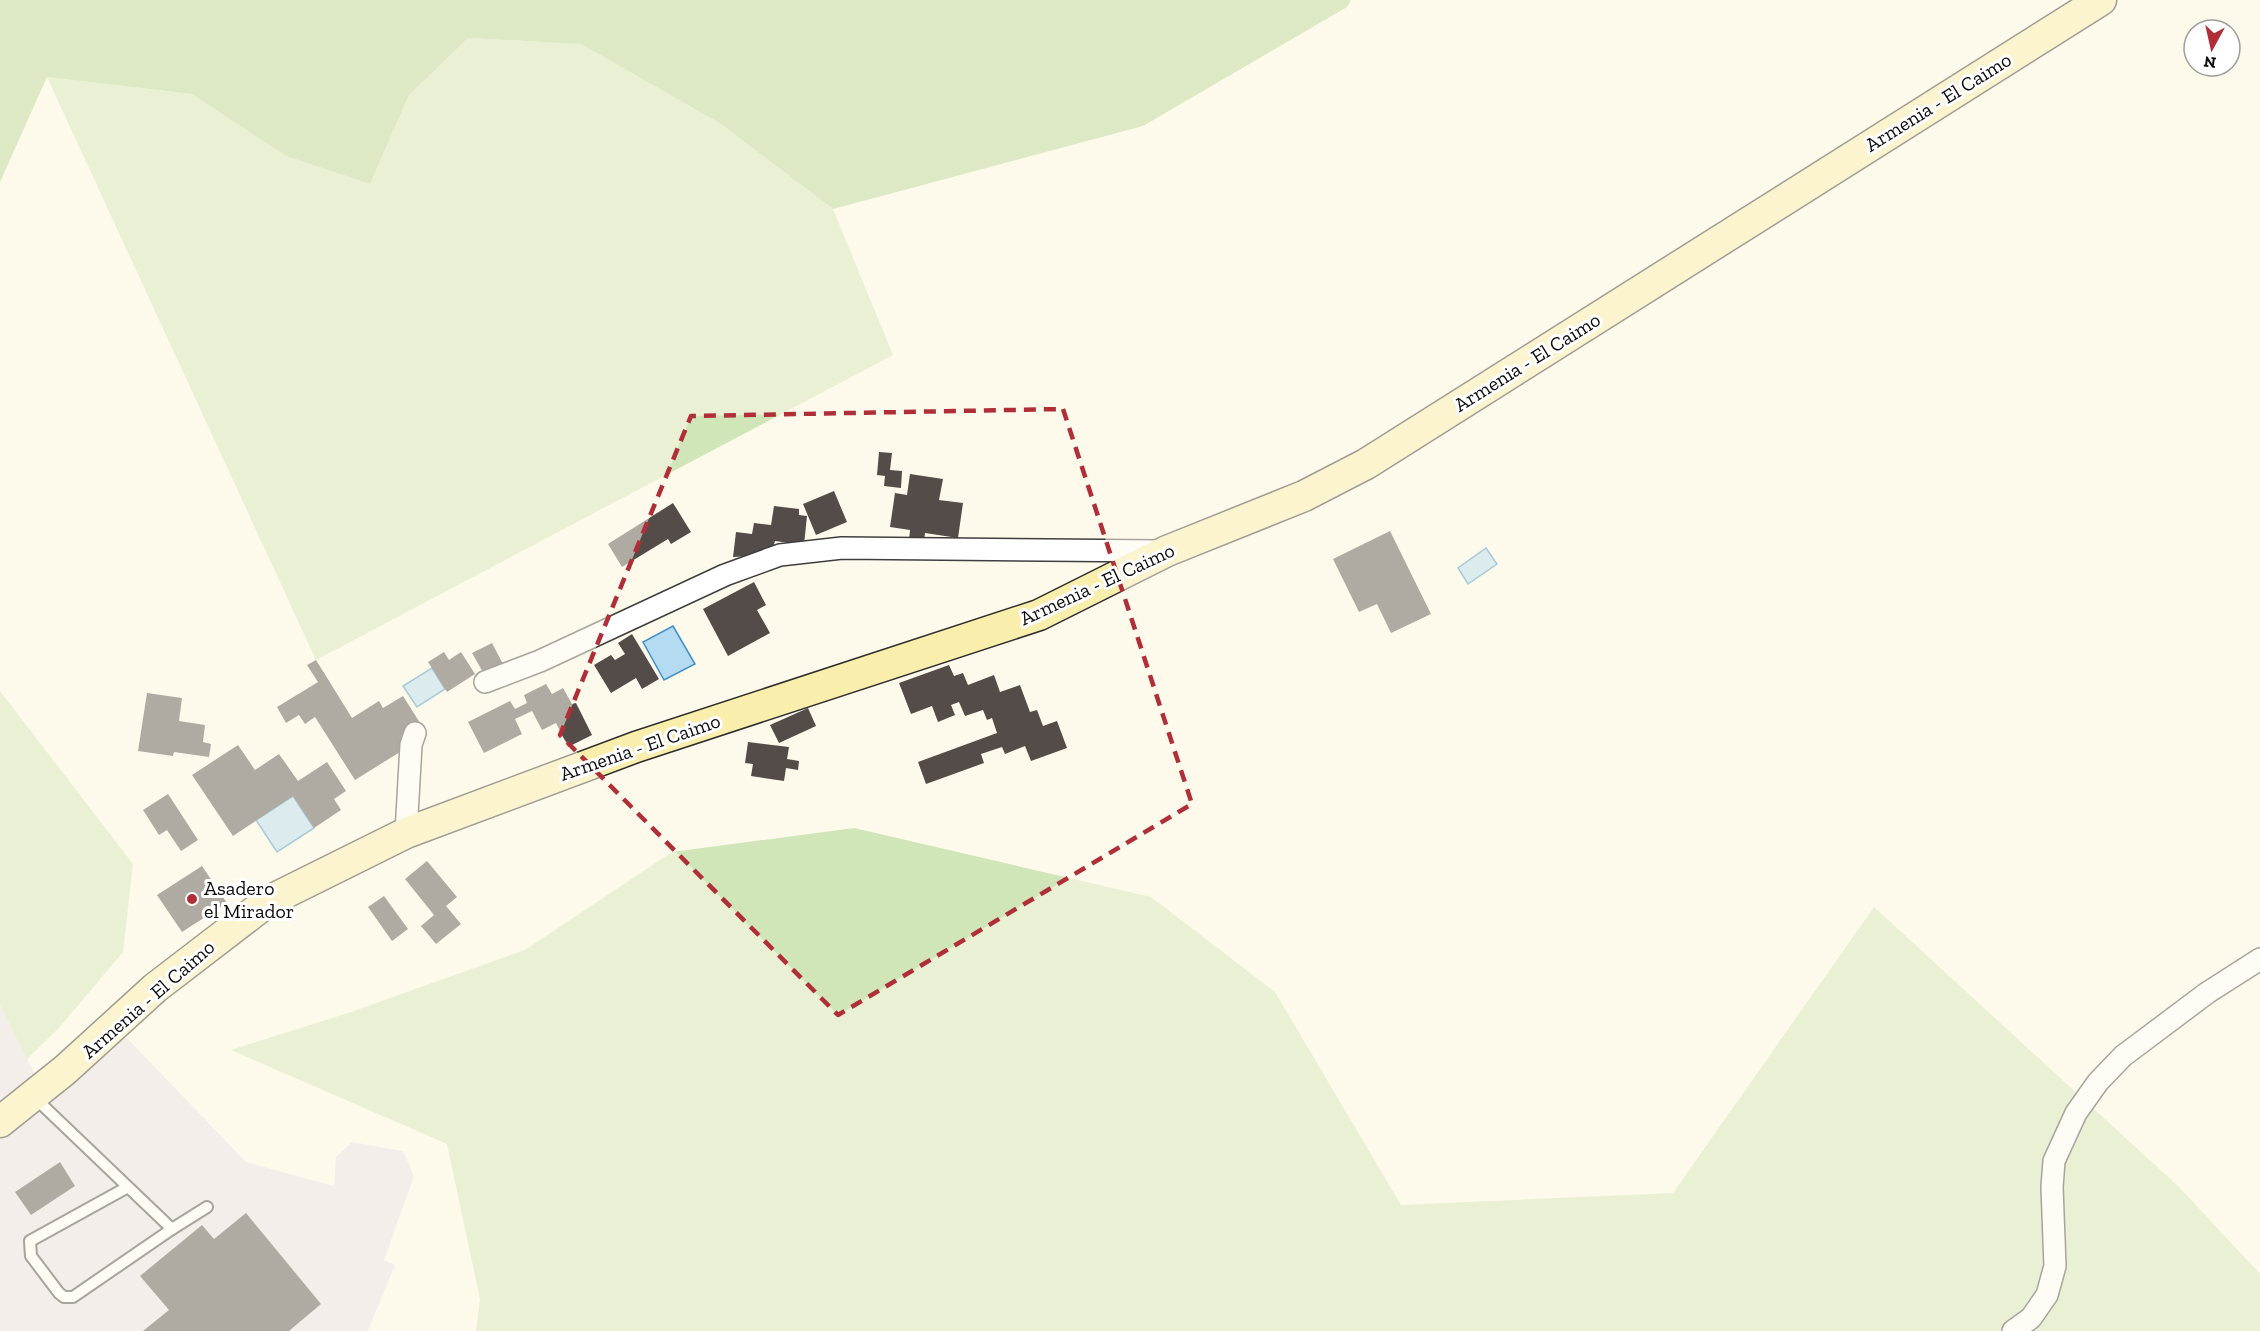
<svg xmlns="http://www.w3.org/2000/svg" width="2260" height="1331" viewBox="0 0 2260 1331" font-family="'Zilla Slab',serif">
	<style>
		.industrial { fill: #e9e0ea }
		.green { fill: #d0e5b8 }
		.forest { fill: #b5d498 }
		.water { fill: #b4dbf1; stroke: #4091c3; stroke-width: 1.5 }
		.building { fill: #534c49 }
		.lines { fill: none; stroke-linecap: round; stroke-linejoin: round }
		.service-casing { stroke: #3e3e3e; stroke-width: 14 }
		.minor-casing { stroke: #3e3e3e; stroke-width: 24 }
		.secondary-casing { stroke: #2d2d2d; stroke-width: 33 }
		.service { stroke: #fff; stroke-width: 10 }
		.minor { stroke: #fff; stroke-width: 21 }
		.secondary { stroke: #f9eeab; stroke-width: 30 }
		.marked { fill: none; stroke: #b02e37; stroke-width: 4.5; stroke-dasharray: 12 8; stroke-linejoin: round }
		.poi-dot { fill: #b02e37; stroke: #fff; stroke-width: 2 }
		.labels { text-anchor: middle; stroke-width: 6; stroke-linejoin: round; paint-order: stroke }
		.street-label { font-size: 20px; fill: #0b0b0b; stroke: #fff }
		.poi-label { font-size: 20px; fill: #0b0b0b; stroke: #fff; text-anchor: start }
	</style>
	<rect width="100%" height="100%" fill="#fefaeb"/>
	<polygon class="industrial" points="0,1005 38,1080 49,1096 126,1037 246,1162 334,1186 336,1157 352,1142 403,1151 414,1176 384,1260 395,1265 368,1331 0,1331"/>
	<g class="green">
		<polygon points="468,38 581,44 721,124 833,209 893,355 316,660 47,77 192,94 286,156 370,184 409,95"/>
		<polygon points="0,691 133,864 123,952 59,1028 27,1059 0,1005"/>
		<polygon points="854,828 1151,897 1275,992 1401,1205 1673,1193 1874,907 2179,1187 2260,1274 2260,1331 476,1331 480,1299 447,1144 231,1050 351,1012 525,950 672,852"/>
	</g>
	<polygon class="forest" points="0,0 1351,0 1347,7 1143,126 833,209 721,124 581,44 468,38 409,95 370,184 286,156 192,94 47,77 0,182"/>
	<g class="water">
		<polygon points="1486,548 1497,564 1468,584 1458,568"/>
		<polygon points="673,626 695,664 664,680 643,642"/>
		<polygon points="432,668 445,689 417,707 403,686"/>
		<polygon points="293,796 314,828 277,852 256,820"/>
	</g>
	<g class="building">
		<polygon points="879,452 892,453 890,470 902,471 901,488 884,486 885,476 877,475"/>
		<polygon points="910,474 943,479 939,500 963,503 958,538 925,533 924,542 909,540 910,530 890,527 895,493 907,495"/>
		<polygon points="834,491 847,522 816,535 803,504"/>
		<polygon points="673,503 691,532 671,544 668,539 622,567 608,544"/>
		<polygon points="774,506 799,509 799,515 807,516 804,545 775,541 771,555 733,557 736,532 752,534 754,523 771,525"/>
		<polygon points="1390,531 1431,614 1391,633 1377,604 1359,612 1333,559"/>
		<polygon points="754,582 766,605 757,610 770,633 728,656 703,609"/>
		<polygon points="632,634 659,679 642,689 636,678 611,693 594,665 611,655 615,660 625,654 618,643"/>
		<polygon points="492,643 503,664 484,674 472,653"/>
		<polygon points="444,652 449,660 461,652 475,674 447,692 428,662"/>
		<polygon points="316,660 352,718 379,701 383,708 403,696 422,726 408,747 355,780 315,717 305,724 299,715 286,723 277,707 318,682 307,665"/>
		<polygon points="949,665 954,676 963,673 968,685 994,675 1000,692 1020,685 1030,712 1037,710 1043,726 1057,721 1067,748 1031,761 1025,746 1005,754 1002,747 981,754 984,763 926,784 918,762 997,733 992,718 987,720 983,710 965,716 959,702 951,705 955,715 938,722 932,706 911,714 899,683"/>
		<polygon points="546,684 552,694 563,688 572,704 576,703 592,735 568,747 556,723 542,730 532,711 515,719 522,734 484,753 468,722 510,701 515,709 527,703 524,695"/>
		<polygon points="147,693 182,698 179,721 205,725 203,742 211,744 209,757 174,752 173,756 138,751"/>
		<polygon points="808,708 816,726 779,743 770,725"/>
		<polygon points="748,742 789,747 787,759 799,761 798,770 786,768 784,781 751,776 753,764 745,763"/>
		<polygon points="238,745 255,770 279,754 298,781 327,762 346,791 334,799 341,810 314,828 293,796 233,836 192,775"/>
		<polygon points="168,794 198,840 181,851 167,830 159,835 143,810"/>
		<polygon points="427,861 457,897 446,906 461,924 436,944 421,926 434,915 405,879"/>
		<polygon points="202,866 227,903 182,932 157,895"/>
		<polygon points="384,896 408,929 392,941 368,907"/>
		<polygon points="60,1162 75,1186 31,1215 15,1192"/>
		<polygon points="246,1213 321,1304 289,1331 143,1331 169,1310 140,1276 202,1225 214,1239"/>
	</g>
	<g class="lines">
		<g class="service-casing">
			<g id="service">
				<polyline points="35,1098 172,1229 207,1207"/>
				<polyline points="126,1188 30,1241 31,1256 59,1293 64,1297 73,1297 172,1229"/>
			</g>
		</g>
		<g class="minor-casing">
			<g id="minor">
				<polyline points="485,682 540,661 725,575 780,555 842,548 1163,551"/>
				<polyline points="406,833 411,745 415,733"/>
				<polyline points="2013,1331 2031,1318 2047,1295 2055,1266 2052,1187 2054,1161 2076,1113 2098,1082 2123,1056 2207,993 2260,959"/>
			</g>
		</g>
		<g class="secondary-casing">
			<polyline id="secondary" points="0,1122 65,1070 155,988 267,902 406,833 636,747 1039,615 1167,551 1304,496 1366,464 2101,0"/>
		</g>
		<use href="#service" class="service"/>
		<use href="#minor" class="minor"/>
		<use href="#secondary" class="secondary"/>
	</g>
	<path d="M0 0H2260V1331H0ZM1063,409L1192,804L838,1015L560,735L691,416Z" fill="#fefaeb" fill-opacity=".55" fill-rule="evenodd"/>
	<path class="marked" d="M1063,409L1192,804L838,1015L560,735L691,416Z"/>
	<circle class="poi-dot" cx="192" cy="899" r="6"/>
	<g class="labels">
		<g class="street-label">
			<text transform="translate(1938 102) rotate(-32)" y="7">Armenia - El Caimo</text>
			<text transform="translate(1527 362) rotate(-32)" y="7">Armenia - El Caimo</text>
			<text transform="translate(1097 584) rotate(-25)" y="7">Armenia - El Caimo</text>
			<text transform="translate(640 747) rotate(-19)" y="7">Armenia - El Caimo</text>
			<text transform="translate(148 999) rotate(-41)" y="7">Armenia - El Caimo</text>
		</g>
		<g class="poi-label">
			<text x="204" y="895">Asadero<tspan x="204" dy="23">el Mirador</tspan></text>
		</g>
	</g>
	<g transform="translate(2212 48) rotate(188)"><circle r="28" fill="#ffffff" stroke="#9d9d9d" stroke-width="1.5"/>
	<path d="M0-4.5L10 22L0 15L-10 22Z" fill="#b02e37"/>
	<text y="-9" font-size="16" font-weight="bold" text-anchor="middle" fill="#0b0b0b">N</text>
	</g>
</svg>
